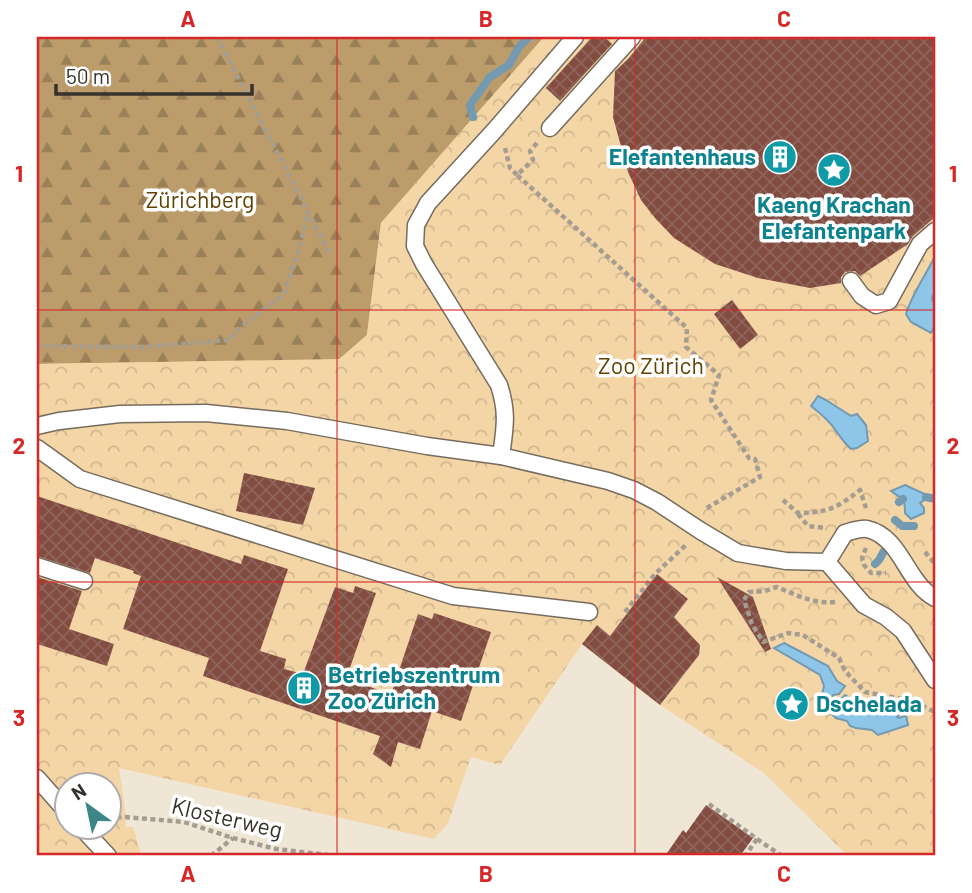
<svg xmlns="http://www.w3.org/2000/svg" width="972" height="893" viewBox="0 0 972 893" font-family="Barlow,sans-serif">
	<style>
		.forest { fill: url(#forest-firs) }
		.park { fill: url(#park-crowns); fill-rule: evenodd }
		.water { fill: #8dc6e8; stroke: #739ab0; stroke-width: 2 }
		.lines { fill: none; stroke-linecap: round; stroke-linejoin: round }
		.stream { stroke: #739ab0; stroke-width: 8 }
		.building { fill: url(#building-cross-hatch) }
		.service-casing { stroke: #756c5e; stroke-width: 19 }
		.path { stroke: #a59d91; stroke-width: 4.5; stroke-dasharray: 5 3.5; stroke-linecap: butt }
		.service { stroke: #fff; stroke-width: 16 }
		.grid { fill: none; stroke: #d62828; stroke-width: 2; stroke-opacity: 0.55 }
		.labels { text-anchor: middle; stroke-width: 7; stroke-linejoin: round; paint-order: stroke }
		.culture-label { font-size: 23px; font-weight: bold; fill: #0d838f; stroke: #fff; text-anchor: start }
		.park-label { font-size: 23px; fill: #614100; stroke: #fff }
		.street-label { font-size: 23px; fill: #36322c; stroke: #fff }
		.neatline { fill: none; stroke: #d62828; stroke-width: 2.5 }
		.grid-label { font-size: 23px; text-anchor: middle; font-weight: bold; fill: #d62828 }
	</style>
	<defs>
		<pattern id="forest-firs" width="22" height="20" patternUnits="userSpaceOnUse" patternTransform="scale(1.75)"><rect width="22" height="20" fill="#bc9c6b"/><path d="M5 1l3.5 6h-7zM16 11l3.5 6h-7z" fill="#9a8058"/></pattern>
		<pattern id="park-crowns" width="20" height="18" patternUnits="userSpaceOnUse" patternTransform="scale(1.75)"><rect width="20" height="18" fill="#f4d5a6"/><path d="M2 6a3 3 0 1 1 6 0M12 15a3 3 0 1 1 6 0" fill="none" stroke="#d2b78f"/></pattern>
		<pattern id="building-cross-hatch" width="8" height="8" patternUnits="userSpaceOnUse" patternTransform="scale(1.75)"><rect width="8" height="8" fill="#824c41"/><path d="M0 0l8 8M0 8l8-8" fill="none" stroke="#8f645a"/></pattern>
	</defs>
	<rect width="100%" height="100%" fill="#f0e6d6"/>
	<polygon class="forest" points="37,37 544,37 381,223 367,335 339,360 37,364"/>
	<path class="park" d="M544,37H935V856H848L764,773L660,705L582,644L500,765L471,757L448,823L434,839L119,768L125,809L126,827H133L141,854L146,856H37V364L339,359L367,335L381,223ZM66,784H108V826H66Z"/>
	<g class="water">
		<path d="M935,256V294L933,295L932,299C939,309 936,325 931,333L911,322L906,314C912,294 926,275 935,256Z"/>
		<path d="M818,396L826,400L851,416L857,414L866,425L868,441L857,448L851,449C843,442 842,439 836,431C830,421 820,413 811,406Z"/>
		<path d="M905,485L927,495L926,499L920,503L924,508V513L911,519L905,513C905,497 903,500 891,491Z"/>
		<path d="M784,643L828,666L837,681L845,686L839,694L833,695L831,699L833,701L841,699L845,695L861,705L860,711L862,710L863,707C872,704 894,708 904,711L897,717L900,718L906,715L908,725L878,735L872,730L856,728L850,726L847,721L836,718L825,708L821,699L824,686L820,675L774,648Z"/>
	</g>
	<g class="lines">
		<g class="stream">
			<polyline points="473,117 470,105 490,77 509,65 519,47 529,37"/>
			<polyline points="926,497 935,499"/>
			<polyline points="899,502 903,499"/>
			<polyline points="895,520 902,526 914,526"/>
			<polyline points="875,564 879,560 884,551"/>
		</g>
	</g>
	<g class="building">
		<polygon points="592,37 604,37 612,44 560,101 546,88"/>
		<polygon points="646,37 935,37 935,217 913,236 908,244 860,276 855,271 845,272 841,277 841,283 810,288 758,278 715,264 674,238 655,218 641,200 628,172 613,117 615,71 628,59"/>
		<polygon points="732,300 758,335 740,349 714,314"/>
		<polygon points="244,473 315,488 303,525 236,511"/>
		<polygon points="37,496 241,564 244,555 288,569 260,651 286,659 284,669 303,674 335,587 353,593 355,586 376,593 346,679 391,694 418,614 432,619 434,613 491,632 461,721 432,711 420,749 398,742 391,767 373,754 380,736 203,676 209,658 123,629 141,576 133,573 134,571 95,558 90,573 37,556"/>
		<polygon points="657,574 688,599 674,617 700,645 699,655 660,705 582,644 597,625 610,636"/>
		<polygon points="37,577 82,591 69,629 114,644 107,666 37,644"/>
		<polygon points="717,577 753,597 771,649 765,652"/>
		<polygon points="706,805 753,838 740,856 665,856 683,830 686,833"/>
	</g>
	<g class="lines">
		<g class="service-casing">
			<g id="service">
				<polyline points="550,128 632,37"/>
				<polyline points="851,281 862,296 876,305 889,301 920,244 935,231"/>
				<polyline points="37,426 59,421 120,414 206,413 287,421 427,446 501,456 608,481 634,490 657,502 701,531 738,553 786,561 827,562 864,605 886,617 903,631 935,680"/>
				<polyline points="37,448 80,479 453,596 589,612"/>
				<path d="M501,456C505,427 508,413 499,385L424,264L415,246L416,225L428,203L494,131L575,37"/>
				<path d="M827,562L845,533C852,531 861,528 867,529C902,537 906,583 935,598"/>
				<polyline points="37,566 84,581"/>
				<polyline points="37,778 66,811"/>
				<polyline points="80,826 108,856"/>
			</g>
		</g>
		<g class="path">
			<polyline points="217,37 329,252"/>
			<polyline points="537,143 530,151 533,160 517,175 687,328 686,347 719,375 711,400 749,458 755,459 760,477 705,509"/>
			<polyline points="505,148 510,168 517,175"/>
			<polyline points="37,346 144,347 229,340 241,327 283,295 298,253 308,212"/>
			<path d="M783,500L798,513C827,513 837,508 860,490L866,508"/>
			<polyline points="798,514 808,526 826,528"/>
			<polyline points="866,548 862,558 864,565 871,573 886,573"/>
			<polyline points="925,552 935,564"/>
			<path d="M835,602C813,604 796,595 777,587L765,591L749,592L744,600L752,624L763,642L788,633L803,635L839,658L845,671L865,692L913,701L935,712"/>
			<polyline points="625,612 655,574 687,544"/>
			<polyline points="709,804 757,839 745,856"/>
			<polyline points="108,818 125,817 184,822 233,838 276,849 337,856"/>
			<polyline points="757,839 782,856"/>
			<polyline points="211,856 233,838"/>
		</g>
		<use href="#service" class="service"/>
	</g>
	<path class="grid" d="M337,37V856M635,37V856M37,310H935M37,582H935"/>
	<defs>
		<g id="building-disc" transform="scale(1.75)"><circle r="9.5" fill="#0f9aa8" stroke="#fff"/><path d="M-4-6H4V6H1V3H-1V6H-4ZM-2.5-4.3h1.7v1.8h-1.7ZM.8-4.3h1.7v1.8H.8ZM-2.5-1h1.7V.8h-1.7ZM.8-1h1.7V.8H.8Z" fill="#fff"/></g>
		<g id="sight-disc" transform="scale(1.75)"><circle r="9.5" fill="#0f9aa8" stroke="#fff"/><path d="M0-6L1.8-2.2L6-1.7L2.9 1.2L3.7 5.4L0 3.3L-3.7 5.4L-2.9 1.2L-6-1.7L-1.8-2.2Z" fill="#fff"/></g>
	</defs>
	<g fill-rule="evenodd">
		<use href="#building-disc" x="780" y="157"/>
		<use href="#sight-disc" x="834" y="170"/>
		<use href="#building-disc" x="304" y="688"/>
		<use href="#sight-disc" x="792" y="704"/>
	</g>
	<g class="labels">
		<g class="culture-label">
			<text x="756" y="165" text-anchor="end">Elefantenhaus</text>
			<text x="834" y="213" text-anchor="middle">Kaeng Krachan<tspan x="834" dy="26">Elefantenpark</tspan></text>
			<text x="328" y="683">Betriebszentrum<tspan x="328" dy="26">Zoo Zürich</tspan></text>
			<text x="816" y="712">Dschelada</text>
		</g>
		<g class="park-label">
			<text x="200" y="208">Zürichberg</text>
			<text x="651" y="374">Zoo Zürich</text>
		</g>
		<g class="street-label">
			<text transform="translate(227 818) rotate(13)" y="8">Klosterweg</text>
		</g>
	</g>
	<rect width="972" height="893" fill="none" stroke="#ffffff" stroke-width="77"/>
	<g transform="translate(88 806) rotate(327)"><circle r="33" fill="#ffffff" stroke="#afadab" stroke-width="2"/>
	<path d="M0-5L12 26L0 18L-12 26Z" fill="#3e8685"/>
	<text y="-10" font-size="19" font-weight="bold" text-anchor="middle" fill="#36322c">N</text>
	</g>
	<path d="M56 84v10h196v-10" fill="none" stroke="#36322c" stroke-width="3.5"/>
	<text x="66" y="84" font-size="21" fill="#36322c" stroke="#ffffff" stroke-width="5" paint-order="stroke">50 m</text>
	<rect x="38" y="38" width="896" height="816" class="neatline"/>
	<g class="grid-label">
		<text x="188" y="27">A</text>
		<text x="486" y="27">B</text>
		<text x="784" y="27">C</text>
		<text x="19" y="182">1</text>
		<text x="953" y="182">1</text>
		<text x="19" y="454">2</text>
		<text x="953" y="454">2</text>
		<text x="19" y="726">3</text>
		<text x="953" y="726">3</text>
		<text x="188" y="882">A</text>
		<text x="486" y="882">B</text>
		<text x="784" y="882">C</text>
	</g>
</svg>
